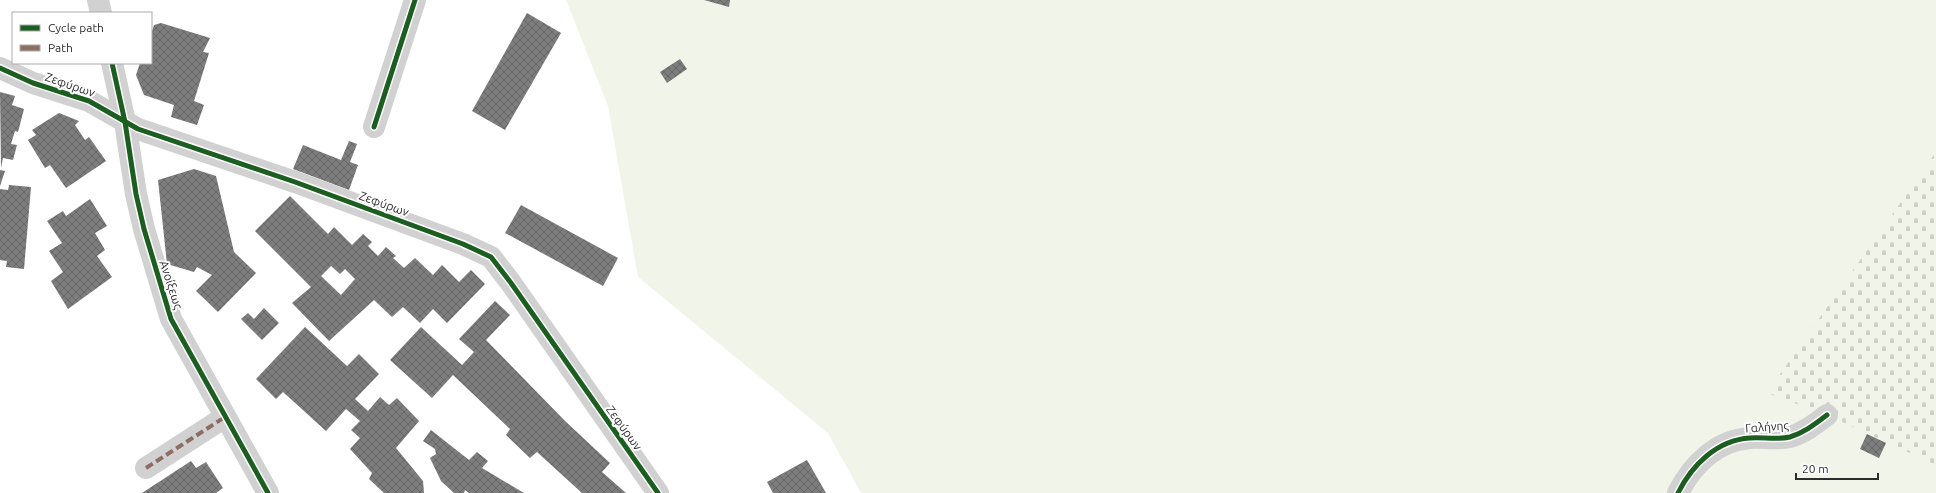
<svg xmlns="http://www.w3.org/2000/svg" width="1936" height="493" viewBox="0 0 1936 493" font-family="Ubuntu,sans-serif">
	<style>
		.green { fill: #f0f4e9 }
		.cemetery { fill: url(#cemetery-stones) }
		.building { fill: url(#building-cross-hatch); fill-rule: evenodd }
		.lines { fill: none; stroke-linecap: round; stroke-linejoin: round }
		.minor { stroke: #d1d1d1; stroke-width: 22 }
		.quiet { stroke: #8d6e63; stroke-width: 4; stroke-dasharray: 8 4; stroke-linecap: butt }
		.cycleway-casing { stroke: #fff; stroke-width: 8 }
		.cycleway { stroke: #1b5e20; stroke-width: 5 }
		.labels { text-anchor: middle; stroke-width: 4; stroke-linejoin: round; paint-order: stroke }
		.street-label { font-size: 12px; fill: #2c2c2c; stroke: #fff }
	</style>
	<defs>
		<pattern id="cemetery-stones" width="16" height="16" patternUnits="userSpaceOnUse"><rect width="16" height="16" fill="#f0f4e9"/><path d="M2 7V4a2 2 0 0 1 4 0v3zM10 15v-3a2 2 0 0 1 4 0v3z" fill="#ced1c8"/></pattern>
		<pattern id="building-cross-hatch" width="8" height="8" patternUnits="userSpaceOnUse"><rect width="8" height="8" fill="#7d7d7d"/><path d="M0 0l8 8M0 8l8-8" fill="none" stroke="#676767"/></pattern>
	</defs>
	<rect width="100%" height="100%" fill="#fff"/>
	<polygon class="green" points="566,0 1936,0 1936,493 861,493 828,433 638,277 608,106"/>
	<polygon class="cemetery" points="1936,152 1936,465 1827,415 1767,393"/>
	<g class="building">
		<polygon points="704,0 730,0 729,7"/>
		<polygon points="527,13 561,33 505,130 472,111"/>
		<polygon points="161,23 210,38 203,52 209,53 194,101 204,105 197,125 171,117 174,105 144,95 136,75 140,63 151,63 151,34 154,25"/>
		<polygon points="680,59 687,69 667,83 660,72"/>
		<polygon points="0,92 15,96 12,105 24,109 18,132 15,131 11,144 17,145 13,160 3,158 1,168"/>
		<polygon points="59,113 79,121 75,125 85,140 89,137 106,161 66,188 50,165 45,168 28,140 36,135 32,130"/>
		<polygon points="349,141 357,144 350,162 358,165 349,190 293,169 303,145 341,160"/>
		<polygon points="194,169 216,176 234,252 256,273 218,312 196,291 212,275 197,267 194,272 167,264 158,180"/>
		<polygon points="0,170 5,171 0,186"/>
		<polygon points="9,185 31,187 24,269 6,267 7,261 0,260 0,189 8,190"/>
		<path d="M290,196L328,234L334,227L352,245L363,234L372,242L368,246L378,256L386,247L396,256L393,258L404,268L415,258L433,275L442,265L459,282L471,270L485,284L447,323L433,309L420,323L403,307L392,317L374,300L329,341L292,303L311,287L255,231ZM331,266L340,274L345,269L355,279L341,295L321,276Z"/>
		<polygon points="90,199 107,226 95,233 105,250 97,256 112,277 68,309 51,281 63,272 49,251 62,243 47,221 63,211 66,216"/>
		<polygon points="521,205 618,258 603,286 505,233"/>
		<polygon points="495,301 510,315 486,340 565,421 610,463 602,472 626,493 582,493 537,452 530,458 506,435 510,429 453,375 432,398 390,360 421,327 462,365 474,352 459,339"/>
		<polygon points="264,308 279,323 262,340 241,319 248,313 254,319"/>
		<polygon points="305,327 347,366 359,354 379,374 355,399 368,411 380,397 389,405 397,398 419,421 396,448 423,481 424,493 384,493 369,479 372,473 350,449 360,438 351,430 360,421 346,409 326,431 283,392 276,399 256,379"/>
		<polygon points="431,430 469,460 477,452 488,461 482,468 524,493 469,493 465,490 464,493 454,493 441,481 430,458 436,454 435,449 423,441"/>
		<polygon points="1867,434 1886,443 1879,458 1860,449"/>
		<polygon points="807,460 826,493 773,493 767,482"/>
		<polygon points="191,461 196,468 206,462 223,488 216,493 142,493"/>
	</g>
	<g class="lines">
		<g class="minor">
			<polyline points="98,0 101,13"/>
			<polyline points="112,63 125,122 136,194 144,229 171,319 268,493"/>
			<polyline points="0,68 33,83 89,101 138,129 295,182 463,244 491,257 511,283 658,493"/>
			<polyline points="374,127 415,0"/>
			<polyline points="146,468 225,417"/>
			<path d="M1678,493C1692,465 1717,440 1750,438C1763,437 1777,440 1790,437C1804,433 1815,424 1827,415"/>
		</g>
		<polyline class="quiet" points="146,468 225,417"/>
		<g class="cycleway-casing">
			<g id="cycleway">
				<polyline points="112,63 125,122 136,194 144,229 171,319 268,493"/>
				<polyline points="0,68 33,83 89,101 138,129 295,182 463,244 491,257 511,283 658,493"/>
				<polyline points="374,127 415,0"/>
				<path d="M1678,493C1692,465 1717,440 1750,438C1763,437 1777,440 1790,437C1804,433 1815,424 1827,415"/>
			</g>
		</g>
		<use href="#cycleway" class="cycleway"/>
	</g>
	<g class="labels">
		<g class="street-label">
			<text transform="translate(70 85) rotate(19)" y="4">Ζεφύρων</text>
			<text transform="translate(384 204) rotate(20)" y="4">Ζεφύρων</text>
			<text transform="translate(171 285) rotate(72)" y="4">Ανοίξεως</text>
			<text transform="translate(1767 427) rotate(-4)" y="4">Γαλήνης</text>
			<text transform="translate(624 428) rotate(54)" y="4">Ζεφύρων</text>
		</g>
	</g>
	<rect x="12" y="12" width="140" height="52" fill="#ffffff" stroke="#ababab"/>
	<rect x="20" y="25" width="20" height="6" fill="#1b5e20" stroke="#ababab"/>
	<text x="48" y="32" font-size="12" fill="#2c2c2c">Cycle path</text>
	<rect x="20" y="45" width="20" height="6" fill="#8d6e63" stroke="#ababab"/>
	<text x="48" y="52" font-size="12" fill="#2c2c2c">Path</text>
	<path d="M1796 473v6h82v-6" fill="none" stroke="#2c2c2c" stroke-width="2"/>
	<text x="1802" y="473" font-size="12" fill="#2c2c2c" stroke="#ffffff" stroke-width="3" paint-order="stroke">20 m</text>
</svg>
